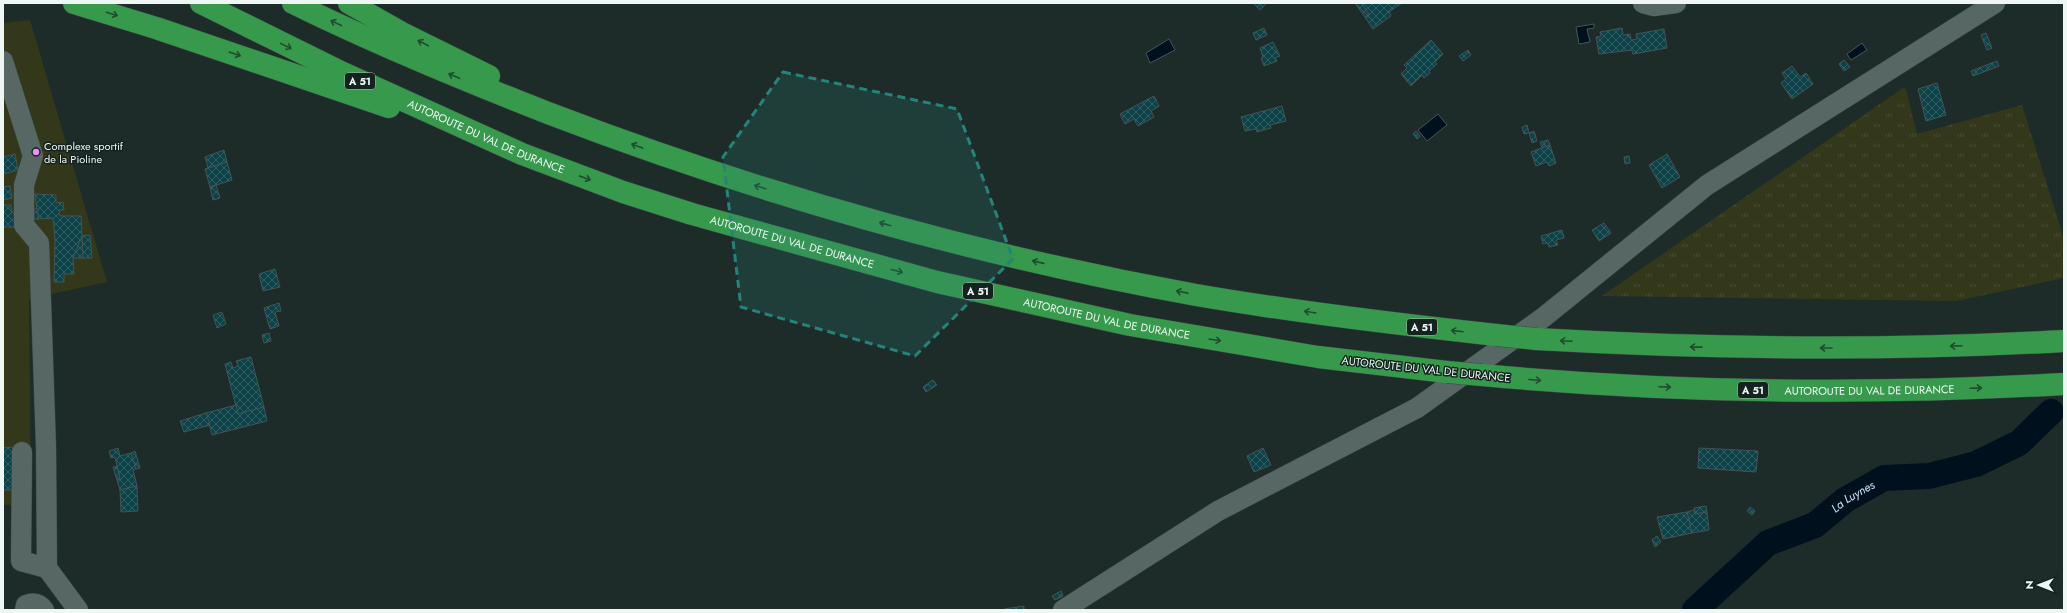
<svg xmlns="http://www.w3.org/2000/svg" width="2067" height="613" viewBox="0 0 2067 613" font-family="Jost,sans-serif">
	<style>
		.grass { fill: url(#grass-tufts) }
		.pitch { fill: #33381b }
		.water { fill: #00101d; stroke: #47555e }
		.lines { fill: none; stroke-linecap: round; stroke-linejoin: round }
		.river { stroke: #00101d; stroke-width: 26 }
		.building { fill: url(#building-cross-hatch); stroke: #435456 }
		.minor-casing { stroke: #3a4743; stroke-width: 21 }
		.highway-casing { stroke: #3a4743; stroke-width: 23 }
		.minor { stroke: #576763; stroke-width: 20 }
		.highway { stroke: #37994c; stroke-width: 22 }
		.highway-bridge-casing { stroke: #3a4743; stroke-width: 23; stroke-linecap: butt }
		.highway-bridge { stroke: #37994c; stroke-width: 22 }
		.oneway { stroke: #204c2f }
		.marked { fill: #25837b; fill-opacity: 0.2; stroke: #25837b; stroke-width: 3; stroke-dasharray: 8 5; stroke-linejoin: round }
		.poi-dot { fill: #ed8cfa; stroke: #14231f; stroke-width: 1.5 }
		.labels { text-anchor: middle; stroke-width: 3; stroke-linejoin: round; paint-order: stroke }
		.shield { fill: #14231f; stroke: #adb7b4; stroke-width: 1 }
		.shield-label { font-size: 10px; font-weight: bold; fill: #eef7f4 }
		.street-label { font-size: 11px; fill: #eef7f4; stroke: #14231f }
		.poi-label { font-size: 11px; fill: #eef7f4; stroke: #14231f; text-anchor: start }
		.water-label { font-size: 12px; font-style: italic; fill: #c8e4f6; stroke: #14231f }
	</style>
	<defs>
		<pattern id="grass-tufts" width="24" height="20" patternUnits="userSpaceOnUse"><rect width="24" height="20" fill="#33381b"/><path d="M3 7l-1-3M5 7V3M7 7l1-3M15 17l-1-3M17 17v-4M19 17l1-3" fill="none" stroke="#474c32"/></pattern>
		<pattern id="building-cross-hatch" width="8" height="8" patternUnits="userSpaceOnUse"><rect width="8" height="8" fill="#0d4248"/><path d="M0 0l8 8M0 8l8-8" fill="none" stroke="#315e63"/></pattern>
	</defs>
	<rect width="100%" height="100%" fill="#1e2c29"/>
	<polygon class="grass" points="1903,88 1906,89 1917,134 2022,105 2064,239 2064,278 1956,301 1602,296"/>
	<polygon class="pitch" points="30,20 107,282 29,299 31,504 3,505 3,23"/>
	<g class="water">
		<polygon points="1594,24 1594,28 1587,29 1590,42 1579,44 1576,27"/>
		<polygon points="1169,39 1175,50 1150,63 1146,53"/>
		<polygon points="1862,43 1867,50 1851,60 1847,54"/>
		<polygon points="1438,114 1447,125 1427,141 1418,130"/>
	</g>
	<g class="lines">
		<path class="river" id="s1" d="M1695,610L1768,543L1815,525L1845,500L1884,478L1929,476L1976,464L2019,443L2051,412"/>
	</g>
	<g class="building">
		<polygon points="1256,3 1267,3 1260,10 1254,4"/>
		<polygon points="1355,3 1364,3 1362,4 1369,14 1365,17"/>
		<polygon points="1364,3 1402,3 1389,12 1391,16 1373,29 1365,17 1369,14 1362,4"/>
		<polygon points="1264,28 1267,35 1256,40 1253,33"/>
		<polygon points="1622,28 1623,35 1630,34 1631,40 1637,39 1636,34 1664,29 1667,48 1633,54 1632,50 1599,54 1596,37 1601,36 1600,32"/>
		<polygon points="1986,33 1992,48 1987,50 1981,35"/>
		<polygon points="1431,40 1443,54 1435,62 1437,64 1429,71 1430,73 1424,78 1422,75 1411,86 1401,74 1407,68 1404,65"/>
		<polygon points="1273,42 1280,56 1275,58 1277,61 1264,66 1261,58 1263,57 1260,48"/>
		<polygon points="1468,50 1471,55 1463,61 1459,56"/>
		<polygon points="1844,60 1850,67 1844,71 1839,64"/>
		<polygon points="1997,61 1999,66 1973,76 1971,71"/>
		<polygon points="1792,66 1800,77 1806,73 1813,84 1792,99 1781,83 1786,79 1782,73"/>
		<polygon points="1937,83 1946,115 1926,121 1918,89"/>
		<polygon points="1154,96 1159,106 1151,111 1154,117 1138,126 1134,119 1125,124 1120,114"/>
		<polygon points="1282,106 1286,121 1270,125 1271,128 1257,132 1256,129 1245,131 1241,117"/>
		<polygon points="1527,125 1529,133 1524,134 1522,127"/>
		<polygon points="1416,131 1420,136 1417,139 1413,134"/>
		<polygon points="1534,131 1537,141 1532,143 1529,133"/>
		<polygon points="1548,140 1550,145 1542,148 1540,142"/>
		<polygon points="1550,145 1556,163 1549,166 1547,162 1536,166 1531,152"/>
		<polygon points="224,150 227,162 208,168 205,157"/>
		<polygon points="15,154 18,170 3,174 3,157"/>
		<polygon points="1667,154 1680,177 1662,188 1649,165"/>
		<polygon points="1629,156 1630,163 1625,164 1624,157"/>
		<polygon points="227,162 232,180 210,187 205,169"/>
		<polygon points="216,185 220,198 213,200 210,187"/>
		<polygon points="10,186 12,198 3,200 3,187"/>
		<polygon points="35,194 56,195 56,203 63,202 64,210 59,210 60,216 81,216 82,236 73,258 74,274 64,274 64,282 54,282 55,240 53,218 38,219"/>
		<polygon points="3,205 11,205 12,213 14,212 15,227 3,227"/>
		<rect x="34" y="209" width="4" height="10"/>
		<polygon points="1604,223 1611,233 1599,241 1592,230"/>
		<polygon points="1562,230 1564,238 1556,240 1558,245 1549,247 1548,243 1543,244 1541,236"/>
		<polygon points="90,235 92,258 83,258 82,236"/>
		<polygon points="82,236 83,258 73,258"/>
		<polygon points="275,269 280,287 263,291 259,274"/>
		<polygon points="279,303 281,311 275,312 279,326 270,329 264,308"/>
		<polygon points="222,312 226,324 217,328 213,315"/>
		<polygon points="269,333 271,341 264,343 262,335"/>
		<polygon points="251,357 264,407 238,414 225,364 231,362 233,368 238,366 236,361"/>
		<polygon points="933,380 937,385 926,392 923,387"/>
		<polygon points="236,405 238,414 264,407 267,421 212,435 206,413"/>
		<polygon points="206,413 210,425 184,432 180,421"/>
		<polygon points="13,447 15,490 3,490 3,448"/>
		<polygon points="118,448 120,456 131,453 136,469 133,470 137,486 120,490 117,480 120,479 115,457 111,458 109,451"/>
		<polygon points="1263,448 1271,465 1254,472 1247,456"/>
		<polygon points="1699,448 1758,451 1756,472 1698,468"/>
		<polygon points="135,451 140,468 136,469 131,453"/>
		<polygon points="117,466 120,479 117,480 113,467"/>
		<polygon points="137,486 138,511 121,512 120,490"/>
		<polygon points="1706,506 1707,512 1695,514 1694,508"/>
		<polygon points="1750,507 1755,511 1752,515 1747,511"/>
		<polygon points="1694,510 1695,514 1707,512 1709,530 1692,533 1687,512"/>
		<polygon points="1687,512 1692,533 1663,539 1657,517"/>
		<polygon points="1657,536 1661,542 1655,547 1652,540"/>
		<polygon points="1061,591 1063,596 1055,600 1052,596"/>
		<polygon points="1024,606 1024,610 1004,610 1004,609"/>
	</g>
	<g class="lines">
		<g class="minor-casing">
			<g id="minor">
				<polyline points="1643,3 1654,6 1676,3"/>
				<polyline points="3,61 33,156 24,185 24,225 39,243 46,447 47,568 78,610"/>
				<polyline points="22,452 21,561 47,568"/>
				<path d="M25,610L26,605C34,602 39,603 44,610"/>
				<polyline points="1063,610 1218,511 1417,408 1544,317 1707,185 1995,3"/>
			</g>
		</g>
		<g class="highway-casing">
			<g id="highway">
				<polyline points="74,3 156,28 389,107"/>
				<path id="s2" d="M201,3L343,73L522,154L623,192L692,214L937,282L1130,325L1318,357L1447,372"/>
				<path d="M293,3C376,44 461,79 548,113C757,193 975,255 1196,295C1295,312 1395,324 1496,335"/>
				<polyline points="349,3 402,33 489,76"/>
				<path d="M1536,339C1712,349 1888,351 2064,341"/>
				<path id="s3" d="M1482,375C1675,393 1870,395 2064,384"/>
			</g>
		</g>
		<use href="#minor" class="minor"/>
		<use href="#highway" class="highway"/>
		<g class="highway-bridge-casing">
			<g id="highway-bridge">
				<polyline points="1496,335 1536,339"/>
				<polyline points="1447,372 1482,375"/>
			</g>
		</g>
		<use href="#highway-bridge" class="highway-bridge"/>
	</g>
	<defs><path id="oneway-shaft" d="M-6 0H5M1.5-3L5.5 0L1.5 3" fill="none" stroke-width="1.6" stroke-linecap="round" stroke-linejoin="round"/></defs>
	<g class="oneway">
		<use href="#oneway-shaft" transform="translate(112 14) rotate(17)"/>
		<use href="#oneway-shaft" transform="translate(336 23) rotate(-155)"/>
		<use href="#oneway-shaft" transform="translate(423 43) rotate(-153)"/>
		<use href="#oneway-shaft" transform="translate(286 46) rotate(26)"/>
		<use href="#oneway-shaft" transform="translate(235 54) rotate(19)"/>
		<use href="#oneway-shaft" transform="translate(454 76) rotate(-157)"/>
		<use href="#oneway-shaft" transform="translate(637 146) rotate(-160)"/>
		<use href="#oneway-shaft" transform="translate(585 178) rotate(20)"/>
		<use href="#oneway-shaft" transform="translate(760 187) rotate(-163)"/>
		<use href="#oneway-shaft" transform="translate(885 224) rotate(-164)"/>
		<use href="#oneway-shaft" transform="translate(1038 262) rotate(-167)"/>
		<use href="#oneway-shaft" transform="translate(897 271) rotate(15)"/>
		<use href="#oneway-shaft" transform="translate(1182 292) rotate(-169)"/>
		<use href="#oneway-shaft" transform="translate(1310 312) rotate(-171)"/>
		<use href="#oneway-shaft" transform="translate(1457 331) rotate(-173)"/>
		<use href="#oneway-shaft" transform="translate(1215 340) rotate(9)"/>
		<use href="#oneway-shaft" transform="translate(1566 341) rotate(-177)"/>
		<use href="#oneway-shaft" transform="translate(1956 346) rotate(178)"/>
		<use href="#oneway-shaft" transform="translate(1696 347) rotate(-179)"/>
		<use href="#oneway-shaft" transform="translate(1826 348) rotate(180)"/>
		<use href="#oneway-shaft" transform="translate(1535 380) rotate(5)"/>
		<use href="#oneway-shaft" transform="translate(1665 387) rotate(2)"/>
		<use href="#oneway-shaft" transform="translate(1976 388) rotate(-2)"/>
	</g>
	<path class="marked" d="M783,72L957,109L1013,259L915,356L741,307L723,157Z"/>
	<circle class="poi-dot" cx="36" cy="152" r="4"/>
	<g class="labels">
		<g class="shield">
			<rect x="345" y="73" width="30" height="16" rx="3"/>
			<rect x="963" y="283" width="30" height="16" rx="3"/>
			<rect x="1407" y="319" width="30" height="16" rx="3"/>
			<rect x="1738" y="382" width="30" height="16" rx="3"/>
		</g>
		<g class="shield-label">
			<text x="360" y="85">A 51</text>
			<text x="978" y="295">A 51</text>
			<text x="1422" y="331">A 51</text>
			<text x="1753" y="394">A 51</text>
		</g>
		<g class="street-label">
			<text dy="4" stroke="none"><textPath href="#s2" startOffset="315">AUTOROUTE DU VAL DE DURANCE</textPath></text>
			<text dy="4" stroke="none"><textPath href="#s2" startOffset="639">AUTOROUTE DU VAL DE DURANCE</textPath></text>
			<text dy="4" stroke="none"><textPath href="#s2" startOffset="963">AUTOROUTE DU VAL DE DURANCE</textPath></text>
			<text transform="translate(1426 369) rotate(6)" y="4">AUTOROUTE DU VAL DE DURANCE</text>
			<text dy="4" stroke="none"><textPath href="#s3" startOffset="388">AUTOROUTE DU VAL DE DURANCE</textPath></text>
		</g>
		<g class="poi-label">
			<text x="44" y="150">Complexe sportif<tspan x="44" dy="13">de la Pioline</tspan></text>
		</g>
		<g class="water-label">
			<text dy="4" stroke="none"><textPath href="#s1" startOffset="197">La Luynes</textPath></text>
		</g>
	</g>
	<rect width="2067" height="613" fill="none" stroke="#eef7f4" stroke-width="8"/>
	<g transform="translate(2039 585) rotate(270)" stroke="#14231f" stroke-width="3" paint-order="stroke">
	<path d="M0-3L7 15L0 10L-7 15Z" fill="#eef7f4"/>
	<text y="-6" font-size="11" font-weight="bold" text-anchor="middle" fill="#eef7f4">N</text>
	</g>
</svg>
